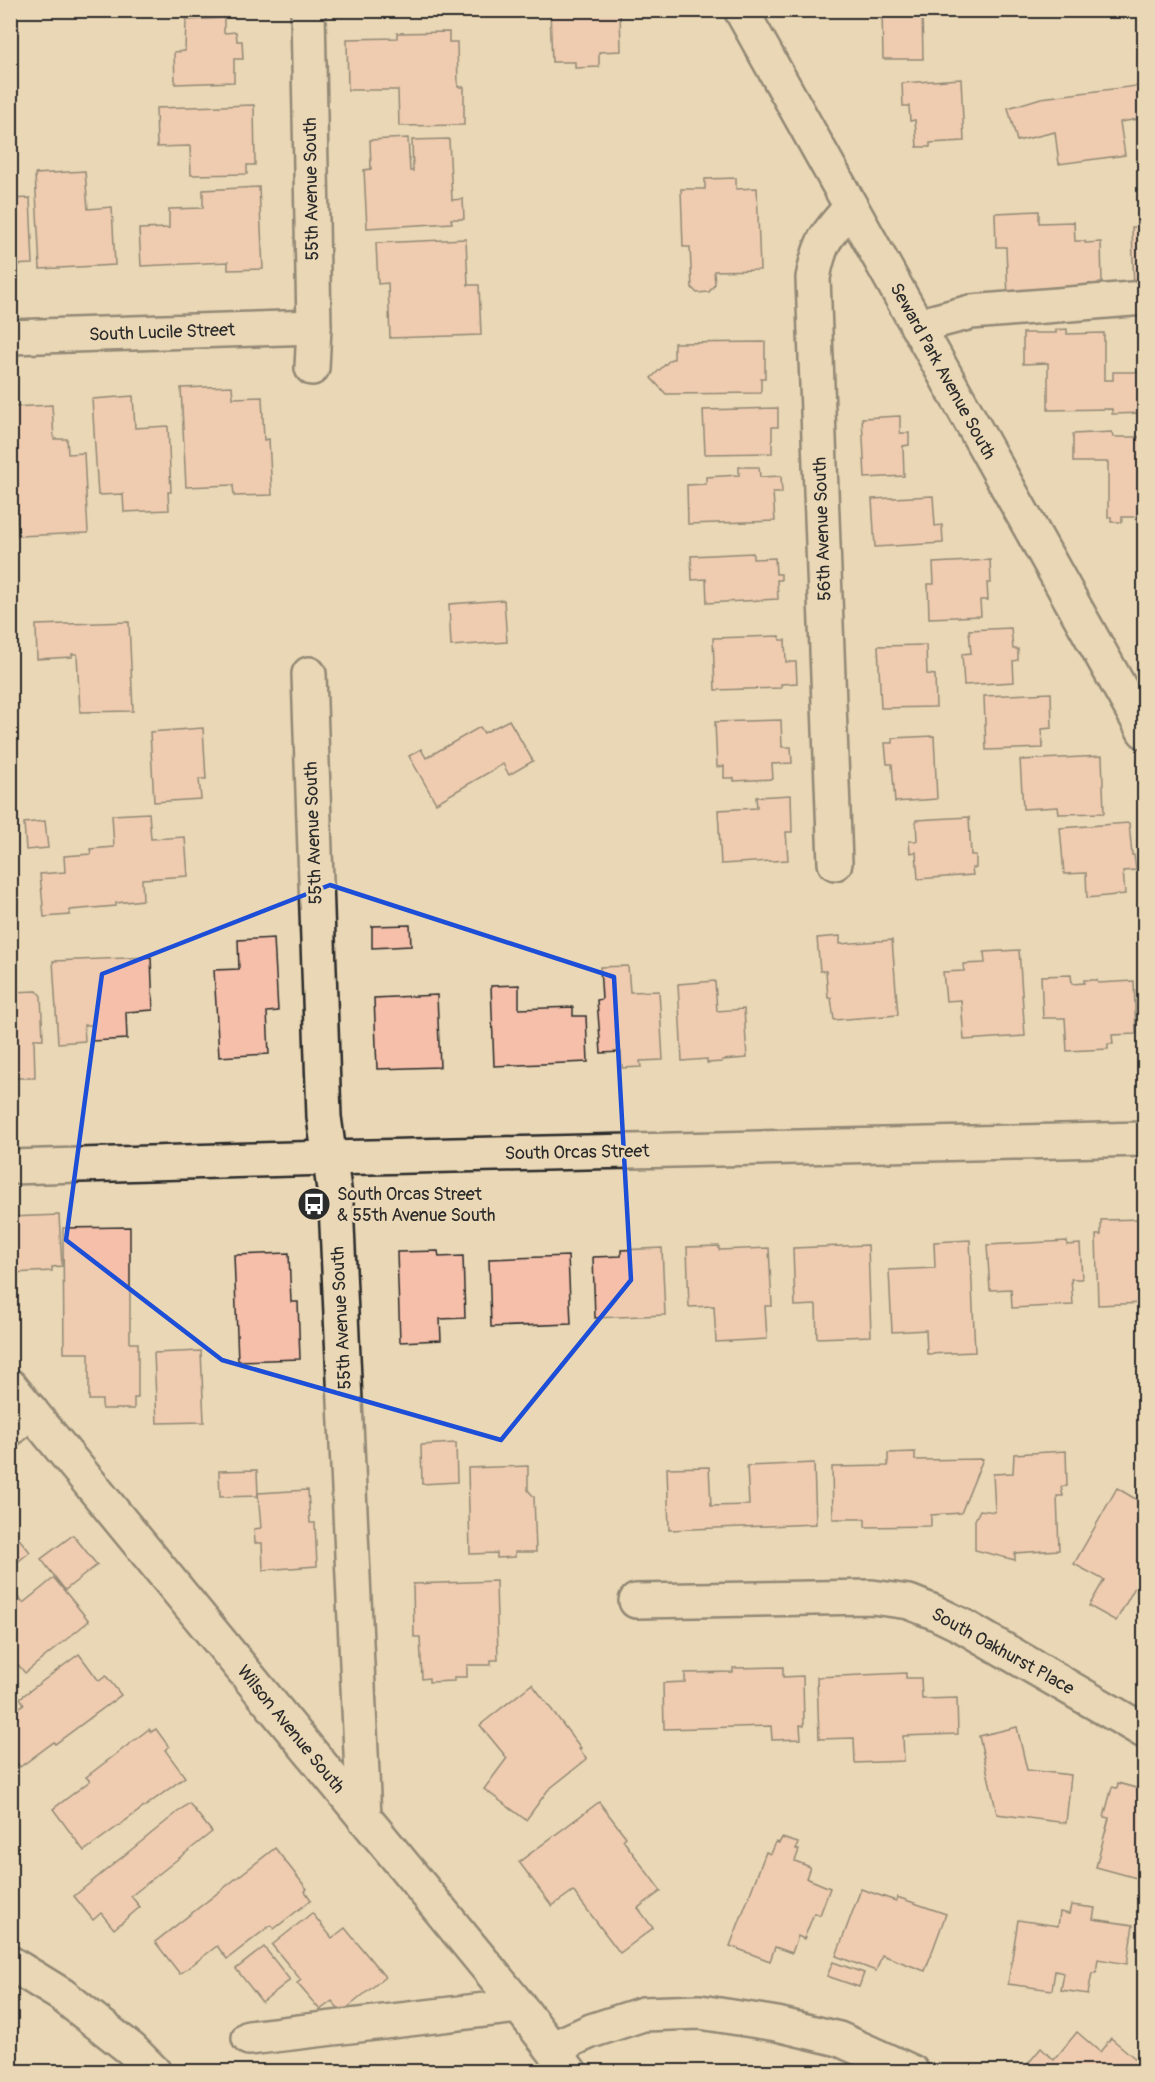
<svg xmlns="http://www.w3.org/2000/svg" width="1155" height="2082" viewBox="0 0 1155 2082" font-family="Pangolin,sans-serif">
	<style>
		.building { fill: #f5bfa9; stroke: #2b2b2b; stroke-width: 1.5 }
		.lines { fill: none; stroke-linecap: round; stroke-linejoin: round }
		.minor-casing { stroke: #2b2b2b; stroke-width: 38 }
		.major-casing { stroke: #2b2b2b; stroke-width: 38 }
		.minor { stroke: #ead7b5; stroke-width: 33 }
		.major { stroke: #ead7b5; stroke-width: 33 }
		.marked { fill: none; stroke: #1d4ed8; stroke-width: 4.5; stroke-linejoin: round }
		.labels { text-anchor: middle; stroke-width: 5; stroke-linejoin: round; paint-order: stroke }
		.street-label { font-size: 18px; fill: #2b2b2b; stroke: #ead7b5 }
		.poi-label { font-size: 18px; fill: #2b2b2b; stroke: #ead7b5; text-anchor: start }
	</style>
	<rect width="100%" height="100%" fill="#ead7b5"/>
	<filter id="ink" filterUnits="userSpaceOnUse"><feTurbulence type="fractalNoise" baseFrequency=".0167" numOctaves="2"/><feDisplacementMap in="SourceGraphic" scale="12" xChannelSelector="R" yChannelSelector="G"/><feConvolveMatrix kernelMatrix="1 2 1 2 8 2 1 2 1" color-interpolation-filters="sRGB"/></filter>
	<g filter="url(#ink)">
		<g class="building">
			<polygon points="550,10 620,10 621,51 599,52 599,67 575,68 575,62 552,62"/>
			<polygon points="882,10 922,10 923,59 883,59"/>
			<polygon points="224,18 224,33 236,32 237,41 242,41 243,59 234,59 234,82 175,84 174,52 185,51 186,20"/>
			<polygon points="449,32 449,42 457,42 458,87 464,87 464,125 399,126 398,90 348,90 347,39 397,38 397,33"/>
			<polygon points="961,79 964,141 930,143 930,147 917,147 915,120 910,121 909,106 903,106 902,83"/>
			<polygon points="1144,85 1144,118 1120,122 1125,155 1059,164 1055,132 1017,141 1008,108 1041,98"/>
			<polygon points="254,105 255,165 247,165 247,174 191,175 190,146 157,147 156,108"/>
			<polygon points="408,138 410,171 413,171 412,140 449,139 452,200 463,199 464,219 451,219 452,223 367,228 364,170 371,169 370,140"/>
			<polygon points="85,171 88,209 112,207 115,265 40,269 35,174"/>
			<polygon points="736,178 736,189 757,188 760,270 714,271 715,284 709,292 697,293 692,288 690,247 683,247 681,189 705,189 705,179"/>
			<polygon points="259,187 263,269 228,270 228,262 141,266 139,229 169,228 169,209 203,208 203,190"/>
			<polygon points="30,198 33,264 10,265 10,199"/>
			<polygon points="1039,211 1039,223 1074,222 1075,241 1085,241 1085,243 1101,242 1102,284 1088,284 1088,295 1008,298 1006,247 996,247 995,213"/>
			<polygon points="1132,227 1144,227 1144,291 1134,291"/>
			<polygon points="466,239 468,285 479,285 481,335 390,338 388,283 378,284 376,243"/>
			<polygon points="1067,329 1067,334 1104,333 1104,380 1113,380 1113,372 1144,372 1144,413 1112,414 1112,409 1048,410 1048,363 1023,364 1023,333 1056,333 1056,330"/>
			<polygon points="765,342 765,378 761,378 761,393 666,394 651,378 671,359 674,359 674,343"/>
			<polygon points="232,386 233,398 262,397 264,440 269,439 272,495 234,496 233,485 186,487 181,388"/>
			<polygon points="133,396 135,428 168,426 171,492 168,492 169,510 124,512 123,494 98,495 92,399"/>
			<polygon points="52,405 54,439 67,439 68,454 84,453 88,533 18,536 12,407"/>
			<polygon points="778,408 778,427 772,427 772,453 705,454 703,410"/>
			<polygon points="900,416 900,433 909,433 909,445 903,446 904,476 865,478 862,418"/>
			<polygon points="1112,432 1113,437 1144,437 1144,517 1122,517 1122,522 1111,522 1111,517 1108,517 1108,462 1073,462 1073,434"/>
			<polygon points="739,467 759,467 760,477 781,476 782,493 773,493 775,521 688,524 687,485 706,484 706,477 739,475"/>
			<polygon points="933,496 935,526 942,525 943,543 875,547 872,499"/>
			<polygon points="753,553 753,559 775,558 776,574 781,574 781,580 777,580 778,599 707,603 706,579 692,580 691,556"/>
			<polygon points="990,560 991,583 987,583 988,600 980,600 981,616 929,618 928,584 934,584 933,563"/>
			<polygon points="504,600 507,642 451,646 449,604"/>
			<polygon points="129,622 133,711 80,712 77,654 72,654 72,657 37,659 36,625"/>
			<polygon points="1011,628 1013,649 1018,649 1018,660 1013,661 1014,682 964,685 962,654 971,653 969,630"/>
			<polygon points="780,636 780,640 785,640 786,662 796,662 797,683 781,684 781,688 715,690 713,638"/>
			<polygon points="926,645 927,674 935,675 936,707 881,708 878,646"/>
			<polygon points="1051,693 1052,728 1042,729 1043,748 986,750 984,696"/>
			<polygon points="509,720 533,761 509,775 503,764 436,803 409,756 421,749 426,758 480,727 484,733"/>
			<polygon points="781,720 782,747 791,747 792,763 772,764 773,779 734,781 734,778 724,778 724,766 717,767 715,722"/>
			<polygon points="203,728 206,779 199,779 201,799 154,802 150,732"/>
			<polygon points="934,736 937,799 895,802 892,764 887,764 885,743 893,743 892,738"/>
			<polygon points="1102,756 1104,813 1059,814 1058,807 1023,809 1020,760"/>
			<polygon points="791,795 792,832 786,832 788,860 721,864 718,810 757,808 756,797"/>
			<polygon points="149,813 151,839 185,837 188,876 142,879 143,900 116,903 116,906 70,910 70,915 44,917 40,874 65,872 64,856 91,854 90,849 114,847 112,815"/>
			<polygon points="969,817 971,855 976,855 976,868 972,868 973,875 918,879 916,852 910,853 909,841 917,841 916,820"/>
			<polygon points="45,821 48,848 26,850 24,823"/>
			<polygon points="1129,823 1132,855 1134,855 1136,870 1123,871 1125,894 1087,898 1086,873 1064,874 1060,828"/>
			<polygon points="410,925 411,946 372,948 372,926"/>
			<polygon points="840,936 840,944 892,940 898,1015 834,1020 831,998 828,998 826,971 820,971 817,938"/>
			<polygon points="274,938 278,1011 267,1012 269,1054 219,1057 214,970 239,969 238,940"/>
			<polygon points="1019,950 1025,1036 964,1040 961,1000 946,1001 943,972 964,971 963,964 985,963 984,952"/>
			<polygon points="151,957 153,1010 126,1012 127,1039 92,1041 92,1025 84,1025 85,1041 58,1043 53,961"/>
			<polygon points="628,966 630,992 659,991 663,1060 640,1061 641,1067 622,1068 621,1052 601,1053 597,1000 602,999 600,967"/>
			<polygon points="1071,975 1072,984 1084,983 1084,980 1097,980 1098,983 1134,981 1136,1034 1112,1035 1113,1044 1108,1044 1108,1049 1067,1051 1065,1018 1043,1018 1041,976"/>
			<polygon points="715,981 717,1011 744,1009 747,1058 722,1060 722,1062 707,1063 707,1059 682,1061 678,984"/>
			<polygon points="519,985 519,1009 573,1007 573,1016 586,1016 588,1062 494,1066 491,986"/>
			<polygon points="37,991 41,996 43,1039 34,1039 35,1078 10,1078 10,1001 13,1001 13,992"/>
			<polygon points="437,995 440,1067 377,1069 374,998"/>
			<polygon points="59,1215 62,1266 52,1267 52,1271 13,1273 13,1270 10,1270 10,1217"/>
			<polygon points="1144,1219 1144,1303 1098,1305 1096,1235 1101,1235 1101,1220"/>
			<polygon points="130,1227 130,1343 138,1343 138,1398 134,1398 134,1409 102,1409 102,1400 89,1400 89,1353 64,1353 63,1228"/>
			<polygon points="970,1240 975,1352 927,1354 926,1330 892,1332 889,1270 935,1268 934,1242"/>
			<polygon points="1067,1241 1067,1245 1080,1244 1082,1279 1071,1279 1073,1305 1012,1308 1011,1289 990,1290 987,1245"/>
			<polygon points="868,1245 871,1336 817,1338 816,1305 795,1306 793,1248"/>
			<polygon points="719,1246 719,1250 769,1248 772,1306 765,1306 767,1339 716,1342 714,1306 689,1307 687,1247"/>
			<polygon points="662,1248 665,1315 595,1318 593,1257 621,1256 621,1250"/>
			<polygon points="438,1251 439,1257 463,1256 465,1318 440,1319 441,1340 400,1342 397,1252"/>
			<polygon points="289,1253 291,1302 298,1302 300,1359 238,1361 234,1255"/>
			<polygon points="568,1256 571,1324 491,1327 489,1259"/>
			<polygon points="201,1351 204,1422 157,1423 154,1353"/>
			<polygon points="456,1443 457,1482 422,1484 421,1445"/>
			<polygon points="1066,1451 1067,1486 1061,1487 1063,1496 1057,1496 1059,1550 1015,1553 1015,1560 975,1550 975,1520 980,1510 995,1512 993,1474 1013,1473 1014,1454"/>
			<polygon points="915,1452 915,1460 983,1459 961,1513 931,1515 931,1526 865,1527 865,1519 833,1519 832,1467 888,1466 888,1453"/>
			<polygon points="814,1463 816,1524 669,1530 667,1468 709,1467 711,1506 749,1505 747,1466"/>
			<polygon points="528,1466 528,1490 534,1497 536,1552 515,1552 515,1557 497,1558 497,1553 470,1554 468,1468"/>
			<polygon points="257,1470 258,1496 220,1497 219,1471"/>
			<polygon points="1117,1488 1144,1504 1144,1571 1116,1621 1089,1606 1104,1580 1074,1564"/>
			<polygon points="308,1490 310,1523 315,1523 317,1566 263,1570 262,1543 255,1543 254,1529 261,1528 258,1493"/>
			<polygon points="10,1528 30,1552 10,1568"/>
			<polygon points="73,1535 97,1565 65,1590 41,1559"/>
			<polygon points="54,1578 89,1621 25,1673 10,1655 10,1588 23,1603"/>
			<polygon points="496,1581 498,1660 491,1660 491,1665 467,1665 467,1677 454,1677 454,1681 429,1682 429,1678 422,1679 420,1637 414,1637 413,1584"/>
			<polygon points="79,1654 99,1681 106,1676 121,1695 55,1744 54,1742 20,1767 10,1755 10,1714 24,1704 20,1698"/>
			<polygon points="783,1667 783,1677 803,1676 804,1726 800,1725 801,1739 772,1740 771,1726 664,1729 663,1683 685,1682 685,1673 733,1672 733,1668"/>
			<polygon points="906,1673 906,1678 921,1678 922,1699 957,1698 958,1734 903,1736 904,1761 855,1763 854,1738 819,1739 817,1677"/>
			<polygon points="532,1684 581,1748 579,1749 587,1759 548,1790 526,1820 484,1789 507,1758 480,1725"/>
			<polygon points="1017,1727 1027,1770 1071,1775 1066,1823 997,1814 979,1736"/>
			<polygon points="149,1729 151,1732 156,1729 169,1747 165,1750 185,1777 84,1851 53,1809 90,1781 86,1777"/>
			<polygon points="1118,1783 1144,1790 1144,1880 1096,1867 1109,1818 1104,1817 1112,1787 1117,1788"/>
			<polygon points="599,1802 626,1837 623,1840 661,1891 638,1908 653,1928 620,1953 573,1891 552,1906 519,1862"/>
			<polygon points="189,1803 212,1832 131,1896 140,1907 114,1929 101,1913 93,1920 74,1896"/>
			<polygon points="782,1838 798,1843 796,1849 799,1850 795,1861 810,1867 806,1878 830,1888 820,1915 814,1913 804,1939 798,1936 792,1953 775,1947 770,1961 730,1946 766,1852 771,1854 776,1842 779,1843"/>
			<polygon points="275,1848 307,1889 305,1891 311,1900 274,1929 271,1925 227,1959 217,1946 180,1974 155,1942"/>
			<polygon points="861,1889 896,1901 897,1897 946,1914 925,1971 882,1955 876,1971 836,1956"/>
			<polygon points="1071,1905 1095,1908 1093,1919 1133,1925 1127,1964 1098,1959 1096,1973 1092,1973 1088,1994 1061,1990 1064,1973 1055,1971 1052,1990 1008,1984 1018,1920 1058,1926 1060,1912 1069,1914"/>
			<polygon points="312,1913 332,1938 345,1928 385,1977 341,2013 332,2001 320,2010 297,1983 301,1980 272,1945"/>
			<polygon points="264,1947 290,1980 262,2002 236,1969"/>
			<polygon points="833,1962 864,1973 859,1987 827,1976"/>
			<polygon points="1077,2032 1100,2052 1111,2038 1144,2066 1144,2069 1142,2072 1021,2072 1041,2048 1054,2060"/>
		</g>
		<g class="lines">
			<g class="minor-casing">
				<g id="minor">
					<polyline points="308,10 314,327 312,368"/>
					<polyline points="741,10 1144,731"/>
					<polyline points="917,326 971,312 1144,298"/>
					<polyline points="10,337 314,327"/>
					<polyline points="309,674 324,1117 336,1204 364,1818"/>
					<path d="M835,863L813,278C820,241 826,235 851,207"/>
					<polyline points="10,1167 329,1158 1144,1139"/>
					<polyline points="10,1429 31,1411"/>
					<polyline points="636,1601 872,1597 909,1602 934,1612 963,1626 1144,1731"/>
					<polyline points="10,1963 62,1995 131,2049 154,2072"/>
					<polyline points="249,2038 519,2006"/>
					<polyline points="553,2048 591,2031 643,2014 700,2012 777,2024 839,2039 912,2072"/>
				</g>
			</g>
			<g class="major-casing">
				<polyline id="major" points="10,1386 519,2006 570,2072"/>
			</g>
			<use href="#minor" class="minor"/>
			<use href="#major" class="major"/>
		</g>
	</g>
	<path d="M0 0H1155V2082H0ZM330,885L614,977L631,1280L501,1440L222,1360L66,1240L102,974Z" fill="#ead7b5" fill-opacity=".55" fill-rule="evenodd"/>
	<path class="marked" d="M330,885L614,977L631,1280L501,1440L222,1360L66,1240L102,974Z"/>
	<defs>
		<g id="bus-disc" transform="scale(1.725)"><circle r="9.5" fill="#2b2b2b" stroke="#ead7b5"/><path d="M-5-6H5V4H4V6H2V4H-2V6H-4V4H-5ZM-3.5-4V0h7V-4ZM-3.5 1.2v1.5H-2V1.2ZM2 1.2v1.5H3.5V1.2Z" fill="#fff"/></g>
	</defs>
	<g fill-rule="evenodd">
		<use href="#bus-disc" x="314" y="1204"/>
	</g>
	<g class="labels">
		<g class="street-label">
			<text transform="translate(311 189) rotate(-91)" y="6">55th Avenue South</text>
			<text transform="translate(162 332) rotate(-2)" y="6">South Lucile Street</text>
			<text transform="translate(943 371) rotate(61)" y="6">Seward Park Avenue South</text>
			<text transform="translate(822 529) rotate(-92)" y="6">56th Avenue South</text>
			<text transform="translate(313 833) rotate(-92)" y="6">55th Avenue South</text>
			<text transform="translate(577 1152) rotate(-1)" y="6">South Orcas Street</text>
			<text transform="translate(341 1318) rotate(-93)" y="6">55th Avenue South</text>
			<text transform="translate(1003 1651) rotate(29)" y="6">South Oakhurst Place</text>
			<text transform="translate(291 1729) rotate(51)" y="6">Wilson Avenue South</text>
		</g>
		<g class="poi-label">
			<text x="337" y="1200">South Orcas Street<tspan x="337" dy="21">&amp; 55th Avenue South</tspan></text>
		</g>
	</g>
	<rect width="1155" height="2082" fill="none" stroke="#ead7b5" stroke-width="36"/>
	<rect x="18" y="18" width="1119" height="2046" fill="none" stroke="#2b2b2b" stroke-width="2" filter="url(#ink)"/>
</svg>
